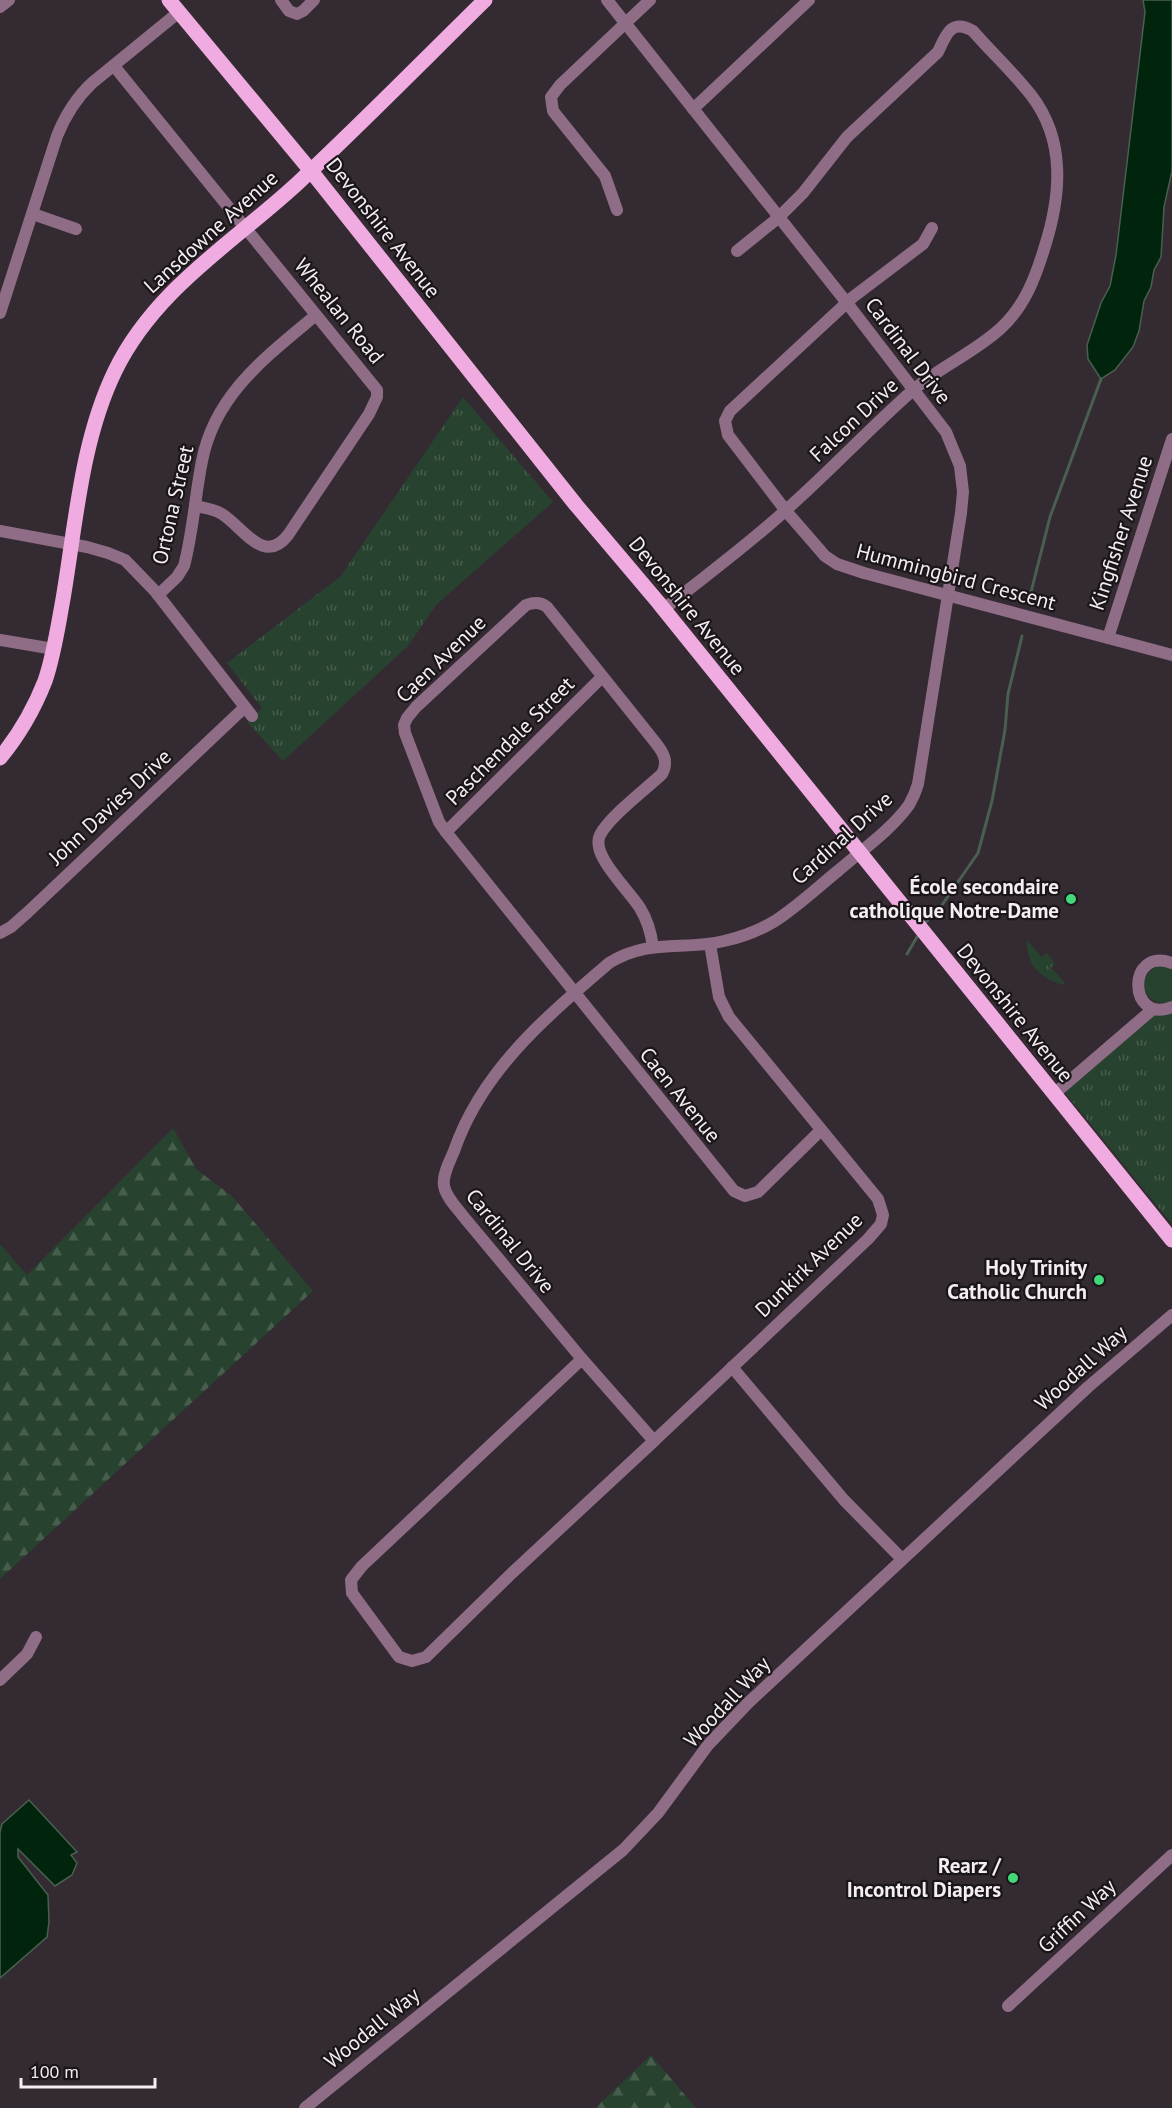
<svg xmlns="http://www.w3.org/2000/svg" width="1172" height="2108" viewBox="0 0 1172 2108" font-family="'PT Sans',sans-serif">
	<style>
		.grass { fill: #27422e }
		.forest { fill: url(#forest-firs) }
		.park { fill: url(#park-tufts) }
		.water { fill: #00240c; stroke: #496051; stroke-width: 1.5 }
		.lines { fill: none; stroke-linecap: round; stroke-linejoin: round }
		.stream { stroke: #496051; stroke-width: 3 }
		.minor { stroke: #8f6d86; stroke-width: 12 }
		.major { stroke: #f0ace0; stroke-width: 15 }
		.poi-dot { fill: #44d77a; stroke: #191518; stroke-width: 2 }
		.labels { text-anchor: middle; stroke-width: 4.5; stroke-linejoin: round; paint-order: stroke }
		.street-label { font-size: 21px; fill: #f4edf2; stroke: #191518 }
		.poi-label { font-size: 21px; font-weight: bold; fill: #f4edf2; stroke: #191518; text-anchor: end }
	</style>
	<defs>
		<pattern id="forest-firs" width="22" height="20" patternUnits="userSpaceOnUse" patternTransform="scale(1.5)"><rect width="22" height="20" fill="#27422e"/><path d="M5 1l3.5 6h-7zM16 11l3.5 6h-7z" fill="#475e4d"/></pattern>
		<pattern id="park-tufts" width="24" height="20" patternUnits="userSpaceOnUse" patternTransform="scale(1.5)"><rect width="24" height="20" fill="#27422e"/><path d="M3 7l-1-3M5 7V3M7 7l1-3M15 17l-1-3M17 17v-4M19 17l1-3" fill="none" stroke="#475e4d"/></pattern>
	</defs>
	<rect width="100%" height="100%" fill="#342a32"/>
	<g class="grass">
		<path d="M1027,940L1042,957L1037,962L1045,972L1051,967L1065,983L1063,985C1040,978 1026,965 1027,940Z"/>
		<path d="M1158,966L1172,968V1001C1146,1011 1132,978 1158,966Z"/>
	</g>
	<g class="forest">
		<polygon points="173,1128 197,1170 232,1196 313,1291 0,1579 0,1244 27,1275"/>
		<polygon points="651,2055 696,2108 595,2108"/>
	</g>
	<g class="park">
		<polygon points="463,397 553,502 436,605 408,646 283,761 247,722 262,708 227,663 340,577"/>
		<polygon points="1047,953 1055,964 1045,972 1036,962"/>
		<polygon points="1172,1012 1172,1224 1066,1094 1068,1089 1155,1015"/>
	</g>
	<g class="water">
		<polygon points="1143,0 1172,0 1172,171 1164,207 1161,257 1154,270 1151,287 1144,301 1139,331 1133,347 1115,370 1101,379 1088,359 1087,345 1101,303 1110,286 1116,255 1145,12"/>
		<polygon points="29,1800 77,1852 71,1855 77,1863 72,1875 55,1886 18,1849 18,1857 48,1895 49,1922 47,1937 0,1978 0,1832 2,1824"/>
	</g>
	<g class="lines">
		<g class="stream">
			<polyline points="1030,596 1050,517 1101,379"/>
			<polyline points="925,923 942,905 978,853 992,801 1005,730 1008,694 1022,636"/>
			<polyline points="907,954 917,937"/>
		</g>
		<g class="minor">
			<polyline points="281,0 289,11 297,14 303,11 314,0"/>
			<path d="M607,0L847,303L946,432L960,466L963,492L961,513L918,784C916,791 913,798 909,805C891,830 862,850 839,870C818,887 798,906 775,921C760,930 742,937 724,941C683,951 649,938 609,963C546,1017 482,1070 454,1151C450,1161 442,1175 444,1186C446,1197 457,1208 463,1216L582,1359L654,1441L868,1239L881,1224L883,1215L878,1199L729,1017L719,997L710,944"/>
			<polyline points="0,7 9,0"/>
			<path d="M114,66L377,390V397L369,414L288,535C264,566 244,528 222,514C214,509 204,508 195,506"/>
			<polyline points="693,109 809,0"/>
			<polyline points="617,210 605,176 553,111 551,97 560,85 650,0"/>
			<polyline points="33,214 76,229"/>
			<polyline points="932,228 923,244 853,297 730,411 725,421 728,435 786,511 825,556 837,564 864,573 1172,655"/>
			<path d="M0,313L57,136C65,116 76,98 92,83L179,12"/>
			<polyline points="0,531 87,547 108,553 125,560 155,591 252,716"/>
			<path d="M158,595L177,577L184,566C193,532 195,496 202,461C215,394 267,356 316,315"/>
			<path d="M664,609C705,576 748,545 787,509C830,471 869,429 912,391C939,367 974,353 1001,328C1025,306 1036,276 1045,246C1061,195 1066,140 1031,95C1013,72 992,53 973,31C951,18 946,35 938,52L847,137L803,193L778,218L737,251"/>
			<polyline points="1108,638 1172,439"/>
			<polyline points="0,640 54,649"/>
			<polyline points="446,832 602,677"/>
			<polyline points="0,933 11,927 28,912 245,707"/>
			<path d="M653,947C651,932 648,921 640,908C629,890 590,855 600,835C609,817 646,789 662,774C669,761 663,752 655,742L547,607C541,602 534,602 526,605L416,707L407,718L404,725L405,733L439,822L446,832L734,1191L745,1196L758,1192L821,1130"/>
			<path d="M1172,963C1126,946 1128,1025 1172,1007"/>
			<polyline points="1054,1094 1153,1009"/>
			<polyline points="582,1359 362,1566 351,1580 352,1593 399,1657 412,1661 426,1657 512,1573 654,1441"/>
			<polyline points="732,1367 844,1500 901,1558"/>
			<polyline points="0,1680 27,1654 36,1637"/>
			<polyline points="1008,2006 1172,1855"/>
			<polyline points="305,2108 623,1850 658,1813 708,1745 748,1703 1088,1387 1172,1315"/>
		</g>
		<g class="major">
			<polyline points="169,0 311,171 576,505 658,602 1172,1240"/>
			<path d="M0,758C19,735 34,709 45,681C54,655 58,626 63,599C76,523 81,441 115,371C155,288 236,241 300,181C363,122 424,60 485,0"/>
		</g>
	</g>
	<g class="poi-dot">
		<circle cx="1071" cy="899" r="6"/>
		<circle cx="1099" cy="1280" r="6"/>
		<circle cx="1013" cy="1878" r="6"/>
	</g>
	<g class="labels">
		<g class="street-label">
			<text transform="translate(383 228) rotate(52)" y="7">Devonshire Avenue</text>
			<text transform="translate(211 232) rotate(-42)" y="7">Lansdowne Avenue</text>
			<text transform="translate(339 311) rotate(51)" y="7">Whealan Road</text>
			<text transform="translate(908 351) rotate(53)" y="7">Cardinal Drive</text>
			<text transform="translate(854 420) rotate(-43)" y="7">Falcon Drive</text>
			<text transform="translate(173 505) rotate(-77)" y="7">Ortona Street</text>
			<text transform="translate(1121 533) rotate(-72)" y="7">Kingfisher Avenue</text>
			<text transform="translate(956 577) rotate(15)" y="7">Hummingbird Crescent</text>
			<text transform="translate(687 606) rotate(51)" y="7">Devonshire Avenue</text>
			<text transform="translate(441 659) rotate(-44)" y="7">Caen Avenue</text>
			<text transform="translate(510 741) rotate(-45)" y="7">Paschendale Street</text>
			<text transform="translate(110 807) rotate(-43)" y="7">John Davies Drive</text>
			<text transform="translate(842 838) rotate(-42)" y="7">Cardinal Drive</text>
			<text transform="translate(1015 1013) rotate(51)" y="7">Devonshire Avenue</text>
			<text transform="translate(680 1095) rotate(51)" y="7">Caen Avenue</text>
			<text transform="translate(510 1241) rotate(51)" y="7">Cardinal Drive</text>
			<text transform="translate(809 1265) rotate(-44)" y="7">Dunkirk Avenue</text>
			<text transform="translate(1081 1368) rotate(-42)" y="7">Woodall Way</text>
			<text transform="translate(727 1702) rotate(-47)" y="7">Woodall Way</text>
			<text transform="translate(1077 1916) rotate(-43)" y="7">Griffin Way</text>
			<text transform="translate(372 2028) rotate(-39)" y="7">Woodall Way</text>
		</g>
		<g class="poi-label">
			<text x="1059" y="894">École secondaire<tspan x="1059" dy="24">catholique Notre-Dame</tspan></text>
			<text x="1087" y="1275">Holy Trinity<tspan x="1087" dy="24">Catholic Church</tspan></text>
			<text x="1001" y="1873">Rearz /<tspan x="1001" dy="24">Incontrol Diapers</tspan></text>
		</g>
	</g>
	<path d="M21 2078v9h134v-9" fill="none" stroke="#f4edf2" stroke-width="3"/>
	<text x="30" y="2078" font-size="18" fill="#f4edf2" stroke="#191518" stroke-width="4.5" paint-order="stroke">100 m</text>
</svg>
